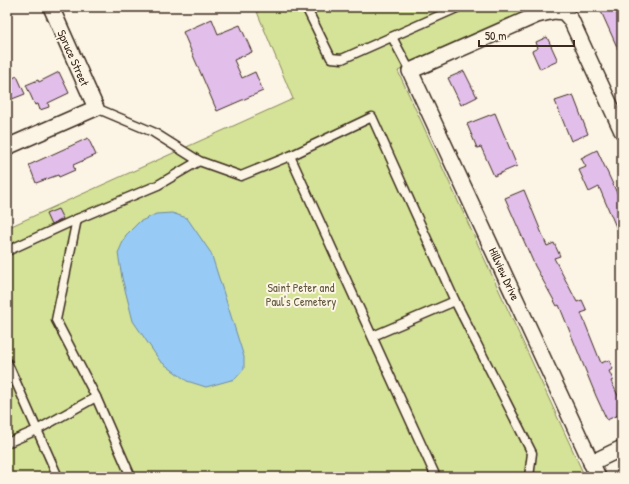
<svg xmlns="http://www.w3.org/2000/svg" width="629" height="484" viewBox="0 0 629 484" font-family="'Patrick Hand',sans-serif">
	<style>
		.green { fill: #d4e397; stroke: #88865a }
		.water { fill: #97cbf5; stroke: #728b9f }
		.building { fill: #e2bfea; stroke: #3b2a1e }
		.lines { fill: none; stroke-linecap: round; stroke-linejoin: round }
		.lane-casing { stroke: #3b2a1e; stroke-width: 11 }
		.street-casing { stroke: #3b2a1e; stroke-width: 18 }
		.lane { stroke: #fcf5e5; stroke-width: 8 }
		.street { stroke: #fcf5e5; stroke-width: 15 }
		.labels { text-anchor: middle; stroke-width: 4; stroke-linejoin: round; paint-order: stroke }
		.street-label { font-size: 12px; fill: #3b2a1e; stroke: #fcf5e5 }
		.park-label { font-size: 12px; fill: #61583c; stroke: #fcf5e5 }
	</style>
	<rect width="100%" height="100%" fill="#fcf5e5"/>
	<filter id="ink" filterUnits="userSpaceOnUse"><feTurbulence type="fractalNoise" baseFrequency=".025" numOctaves="2"/><feDisplacementMap in="SourceGraphic" scale="8" xChannelSelector="R" yChannelSelector="G"/><feConvolveMatrix kernelMatrix="1 2 1 2 8 2 1 2 1" color-interpolation-filters="sRGB"/></filter>
	<g filter="url(#ink)">
		<polygon class="green" points="255,7 534,7 398,71 585,477 7,477 7,228 293,99"/>
		<polygon class="water" points="172,213 187,218 211,253 244,357 244,369 235,379 206,387 187,381 160,361 133,321 122,278 118,253 126,235 139,222 156,214"/>
		<g class="building">
			<polygon points="599,7 622,7 622,58"/>
			<polygon points="212,19 218,34 240,25 252,52 234,60 242,78 255,72 263,91 217,111 183,32"/>
			<polygon points="547,37 558,61 540,69 532,51 538,48 536,42"/>
			<polygon points="464,71 477,97 461,105 448,78"/>
			<polygon points="59,72 69,93 48,103 49,107 40,110 38,104 35,105 26,85 38,80 39,82"/>
			<polygon points="17,76 25,94 7,101 7,81"/>
			<polygon points="573,95 588,134 571,141 555,101"/>
			<polygon points="495,113 517,166 494,176 481,147 477,148 467,124"/>
			<polygon points="88,138 96,155 73,165 75,170 59,177 58,175 36,183 29,165"/>
			<polygon points="597,150 617,193 619,192 622,200 622,241 599,187 589,192 579,170 586,167 581,158"/>
			<polygon points="524,190 547,246 554,243 560,256 554,258 577,302 582,300 587,311 581,313 601,363 609,360 613,369 609,371 613,380 611,381 622,404 622,413 607,420 596,396 559,305 557,306 535,266 505,198"/>
			<polygon points="58,209 63,219 51,225 46,214"/>
		</g>
		<g class="lines">
			<g class="lane-casing">
				<g id="lane">
					<polyline points="306,7 331,58 342,59 459,7"/>
					<polyline points="392,37 410,71"/>
					<polyline points="96,108 153,132 199,161 241,176 290,156"/>
					<polyline points="77,219 158,185 199,161"/>
					<polyline points="7,251 77,219 56,320 96,397 131,477"/>
					<polyline points="373,336 455,301"/>
					<polyline points="7,362 58,477"/>
					<polyline points="7,443 37,430 96,397"/>
					<polyline points="436,477 290,156 372,117 455,301 532,453 529,477"/>
				</g>
			</g>
			<g class="street-casing">
				<g id="street">
					<polyline points="7,147 96,108 51,7"/>
					<polyline points="591,463 622,448"/>
					<polyline points="598,477 410,71 537,15 554,11 564,12 571,20 622,131"/>
				</g>
			</g>
			<use href="#lane" class="lane"/>
			<use href="#street" class="street"/>
		</g>
	</g>
	<g class="labels">
		<g class="street-label">
			<text transform="translate(73 58) rotate(66)" y="4">Spruce Street</text>
			<text transform="translate(504 274) rotate(65)" y="4">Hillview Drive</text>
		</g>
		<g class="park-label">
			<text x="301" y="292">Saint Peter and<tspan x="301" dy="14">Paul's Cemetery</tspan></text>
		</g>
	</g>
	<rect width="629" height="484" fill="none" stroke="#fcf5e5" stroke-width="24"/>
	<rect x="12" y="12" width="605" height="460" fill="none" stroke="#3b2a1e" stroke-width="1.5" filter="url(#ink)"/>
	<path d="M479 40v6h95v-6" fill="none" stroke="#3b2a1e" stroke-width="2"/>
	<text x="485" y="40" font-size="12" fill="#3b2a1e" stroke="#fcf5e5" stroke-width="3" paint-order="stroke">50 m</text>
</svg>
